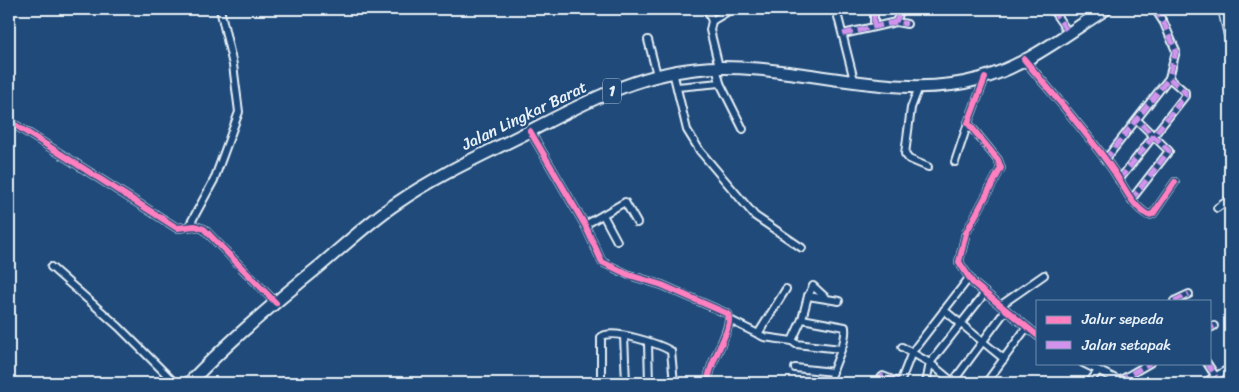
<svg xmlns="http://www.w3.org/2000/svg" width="1239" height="392" viewBox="0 0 1239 392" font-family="Sriracha,sans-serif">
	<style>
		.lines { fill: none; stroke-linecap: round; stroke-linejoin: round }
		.street-casing { stroke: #e8f1f8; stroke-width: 10 }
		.secondary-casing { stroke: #e8f1f8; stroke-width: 12 }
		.highway-casing { stroke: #e8f1f8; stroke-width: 15 }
		.street { stroke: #1f4a7a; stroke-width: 6 }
		.secondary { stroke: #1f4a7a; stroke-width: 9 }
		.highway { stroke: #1f4a7a; stroke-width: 11 }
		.quiet { stroke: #d193ec; stroke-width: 5; stroke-dasharray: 10 5; stroke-linecap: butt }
		.cycleway-casing { stroke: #1f4a7a; stroke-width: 9 }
		.cycleway { stroke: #ff80c0; stroke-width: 6 }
		.labels { text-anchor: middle; stroke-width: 5; stroke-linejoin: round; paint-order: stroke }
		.shield { fill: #1f4a7a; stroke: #acbfd2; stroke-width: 1 }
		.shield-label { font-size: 15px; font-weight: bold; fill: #e8f1f8 }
		.street-label { font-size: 16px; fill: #e8f1f8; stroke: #1f4a7a }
	</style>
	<rect width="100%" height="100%" fill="#1f4a7a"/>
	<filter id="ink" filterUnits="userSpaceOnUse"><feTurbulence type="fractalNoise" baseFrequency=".02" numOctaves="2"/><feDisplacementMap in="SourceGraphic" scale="10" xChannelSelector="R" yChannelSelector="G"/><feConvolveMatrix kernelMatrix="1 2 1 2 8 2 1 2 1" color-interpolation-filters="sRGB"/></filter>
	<g filter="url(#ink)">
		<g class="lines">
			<g class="street-casing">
				<g id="street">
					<polyline points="707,9 712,21 710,30 719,67"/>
					<polyline points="836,9 854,80"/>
					<polyline points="1052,9 1068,32"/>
					<polyline points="1155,9 1164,23 1176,51 1169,78"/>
					<polyline points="712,21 732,9"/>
					<polyline points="896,22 901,9"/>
					<polyline points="874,25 874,9"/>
					<polyline points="843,34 896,22 907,24"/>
					<polyline points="648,40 657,75"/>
					<path d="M1024,59C1054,96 1086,131 1113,170C1124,186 1131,205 1148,215L1153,214L1175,182"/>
					<polyline points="673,72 687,130 700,151 755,216 802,248"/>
					<polyline points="985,78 968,123 998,160 1001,168 966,233 959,262 973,283 1038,336"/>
					<polyline points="720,83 743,129"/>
					<polyline points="677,87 720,83 716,67"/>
					<polyline points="919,87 911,108 905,154 909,159 928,167"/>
					<polyline points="9,121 177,228 195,226 204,229 276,303"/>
					<path d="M530,131L585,225L602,262L629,275L662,285L728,314C735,327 707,364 708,383"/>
					<polyline points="1105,160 1169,78 1185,92 1185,96 1119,180"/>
					<polyline points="955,162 968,123"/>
					<polyline points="1131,200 1169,151 1137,120"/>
					<polyline points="1217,208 1230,199"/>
					<polyline points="603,215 617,241"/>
					<polyline points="585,225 625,202 637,223"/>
					<polyline points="189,226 214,180 239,112 233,65 220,9"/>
					<polyline points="51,267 119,327 175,383"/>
					<polyline points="808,296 813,286 826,298"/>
					<polyline points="1174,301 1189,294"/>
					<polyline points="1001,305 1044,275"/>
					<polyline points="944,310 1004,359"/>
					<polyline points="802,319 808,296 839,301"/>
					<polyline points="730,320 764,337 792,341"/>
					<polyline points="1210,328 1214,326"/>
					<polyline points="758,334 786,289"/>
					<polyline points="624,336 626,383"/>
					<polyline points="648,343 649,383"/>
					<polyline points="902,347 930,363 954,383"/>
					<polyline points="1083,363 1124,383"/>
					<polyline points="1207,363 1216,377"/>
					<polyline points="795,368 833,372"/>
					<polyline points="1119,381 1150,363"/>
					<path d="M601,383V337C612,328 659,344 671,351L674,383"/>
					<path d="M830,383C832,365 847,346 845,327L802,319L792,341L796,344L841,349"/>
					<polyline points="876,383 883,376 900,383"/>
					<polyline points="900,383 912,352 969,278"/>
					<polyline points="926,383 930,363 985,293"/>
					<polyline points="952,383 1006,310"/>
					<polyline points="986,383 1027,327"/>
					<polyline points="1089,383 1098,371"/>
					<polyline points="1204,383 1230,368"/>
				</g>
			</g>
			<g class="secondary-casing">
				<polyline id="secondary" points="1223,9 1230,40"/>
			</g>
			<g class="highway-casing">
				<path id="highway" d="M189,383C229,341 275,302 321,265C346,244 370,221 397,203C439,174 485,154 530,131C582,104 635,75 695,69C787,59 892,104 979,79C1025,67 1066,34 1106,9"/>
			</g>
			<use href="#street" class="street"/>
			<use href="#secondary" class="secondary"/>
			<use href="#highway" class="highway"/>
			<g class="quiet">
				<polyline points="1052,9 1068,32"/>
				<polyline points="1155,9 1164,23 1176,51 1169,78"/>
				<polyline points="896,22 901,9"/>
				<polyline points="874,25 874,9"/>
				<polyline points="843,34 896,22 907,24"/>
				<polyline points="1105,160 1169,78 1185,92 1185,96 1119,180"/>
				<polyline points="1131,200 1169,151 1137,120"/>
				<polyline points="1174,301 1189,294"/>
				<polyline points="1210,328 1214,326"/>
				<polyline points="1207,363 1216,377"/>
				<polyline points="1119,381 1150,363"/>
				<polyline points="876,383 883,376 900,383"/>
			</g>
			<g class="cycleway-casing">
				<g id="cycleway">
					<path d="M1024,59C1054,96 1086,131 1113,170C1124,186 1131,205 1148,215L1153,214L1175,182"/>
					<polyline points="985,78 968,123 998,160 1001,168 966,233 959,262 973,283 1038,336"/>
					<polyline points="9,121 177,228 195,226 204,229 276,303"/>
					<path d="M530,131L585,225L602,262L629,275L662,285L728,314C735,327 707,364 708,383"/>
				</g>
			</g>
			<use href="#cycleway" class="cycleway"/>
		</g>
	</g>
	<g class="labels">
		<rect class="shield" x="603" y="78.5" width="18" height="25" rx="4"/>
		<g class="shield-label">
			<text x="612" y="96">1</text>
		</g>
		<g class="street-label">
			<text transform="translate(524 115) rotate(-26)" y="6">Jalan Lingkar Barat</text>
		</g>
	</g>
	<rect width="1239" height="392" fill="none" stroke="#1f4a7a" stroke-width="30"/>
	<rect x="15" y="15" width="1209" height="362" fill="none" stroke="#e8f1f8" stroke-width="2" filter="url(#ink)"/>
	<rect x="1036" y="300" width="175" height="65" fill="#1f4a7a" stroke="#6f8dac"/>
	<rect x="1046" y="316" width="25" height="8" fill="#ff80c0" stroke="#6f8dac"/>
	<text x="1082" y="324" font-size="15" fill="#e8f1f8">Jalur sepeda</text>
	<rect x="1046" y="341" width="25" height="8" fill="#d193ec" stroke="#6f8dac"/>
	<text x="1082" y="350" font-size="15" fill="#e8f1f8">Jalan setapak</text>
</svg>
